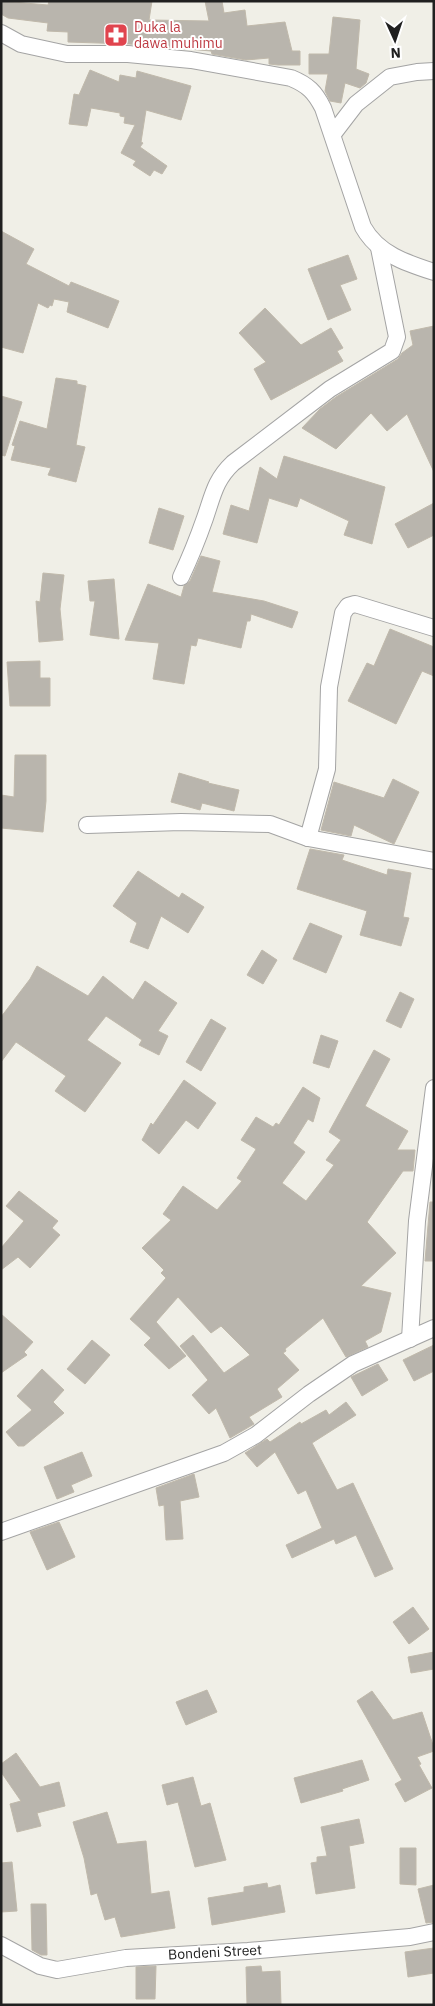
<svg xmlns="http://www.w3.org/2000/svg" width="435" height="2006" viewBox="0 0 435 2006" font-family="'IBM Plex Sans',sans-serif">
	<style>
		.building { fill: #b9b5ad; stroke: #c0b9ab }
		.lines { fill: none; stroke-linecap: round; stroke-linejoin: round }
		.minor-casing { stroke: #a4a4a4; stroke-width: 18 }
		.minor { stroke: #fff; stroke-width: 16 }
		.labels { text-anchor: middle; stroke-width: 4; stroke-linejoin: round; paint-order: stroke }
		.health-label { font-size: 14px; fill: #be3a42; stroke: #fff; text-anchor: start }
		.street-label { font-size: 14px; fill: #202020; stroke: #fff }
	</style>
	<rect width="100%" height="100%" fill="#f0efe7"/>
	<g class="building">
		<polygon points="1,1 48,5 49,1 152,1 149,20 209,21 205,1 222,1 224,13 245,10 247,26 285,22 292,51 300,51 300,65 278,65 269,64 269,58 246,60 212,54 211,51 129,44 68,42 68,32 47,31 48,23 8,18 1,14"/>
		<polygon points="333,17 360,20 356,69 369,74 366,83 360,88 345,83 341,103 330,101 325,91 328,74 309,74 309,54 329,54"/>
		<polygon points="90,70 119,82 120,75 136,78 137,71 191,86 181,120 146,110 141,142 143,143 140,147 167,166 162,174 154,170 150,176 133,165 136,161 121,153 135,125 124,123 125,117 120,116 120,113 91,108 87,126 69,124 74,94 79,95"/>
		<polygon points="1,231 34,249 26,264 69,286 71,282 119,301 108,328 67,312 69,302 54,299 52,306 50,305 48,308 38,303 23,353 1,347"/>
		<polygon points="348,255 357,279 340,285 351,310 328,320 308,269"/>
		<polygon points="265,308 301,345 331,328 343,348 337,351 343,361 271,400 254,369 266,362 239,333"/>
		<polygon points="434,326 434,472 407,414 387,431 371,413 336,449 302,428 320,409 336,397 398,359 402,353 413,345 410,331"/>
		<polygon points="56,378 77,381 77,384 86,386 76,445 85,447 76,482 48,475 51,468 11,460 15,446 12,445 20,421 47,429"/>
		<polygon points="1,396 22,402 5,456 1,455"/>
		<polygon points="284,456 385,487 372,544 344,535 349,521 300,498 297,507 269,498 257,543 223,534 231,505 249,511 260,467 277,479"/>
		<polygon points="434,503 434,535 408,548 395,524"/>
		<polygon points="159,508 184,516 173,550 149,543"/>
		<polygon points="201,556 220,561 212,592 264,601 298,612 292,628 251,614 250,621 247,621 241,648 198,638 196,646 191,645 184,684 153,679 159,643 125,640 148,584 181,597 184,586 190,581"/>
		<polygon points="43,573 64,575 60,609 63,640 39,642 36,601 40,602"/>
		<polygon points="114,579 119,639 90,635 95,601 90,601 88,581"/>
		<polygon points="390,629 434,647 434,676 422,671 396,724 348,701 367,663 374,666"/>
		<polygon points="40,661 40,678 50,678 50,706 10,706 7,662"/>
		<polygon points="15,755 46,755 46,801 43,832 1,828 1,795 14,797"/>
		<polygon points="179,773 209,782 208,783 239,790 234,811 202,803 200,810 171,802"/>
		<polygon points="393,779 419,792 394,844 354,825 351,836 321,830 334,782 384,798"/>
		<polygon points="310,849 344,855 342,860 387,875 388,869 411,873 403,917 409,918 401,946 360,935 367,911 297,889"/>
		<polygon points="138,871 179,898 182,893 204,907 188,933 161,916 148,949 130,942 137,923 113,906"/>
		<polygon points="310,923 342,936 326,973 293,959"/>
		<polygon points="262,950 277,960 263,984 247,975"/>
		<polygon points="37,966 88,996 103,976 133,1000 145,981 177,1003 158,1031 168,1036 159,1055 139,1045 142,1040 106,1016 87,1040 121,1063 85,1112 55,1091 66,1076 16,1042 1,1062 1,1017 30,979"/>
		<polygon points="400,992 414,999 401,1028 386,1021"/>
		<polygon points="211,1019 226,1028 201,1071 186,1062"/>
		<polygon points="321,1035 338,1041 329,1068 313,1063"/>
		<polygon points="374,1050 390,1059 365,1106 408,1131 397,1150 415,1150 413,1171 403,1171 367,1222 396,1253 361,1286 391,1293 381,1332 365,1341 368,1347 346,1357 323,1318 285,1349 286,1351 283,1353 299,1370 277,1389 282,1397 249,1417 254,1424 230,1438 216,1408 209,1414 192,1395 208,1380 180,1346 193,1335 224,1373 250,1355 221,1326 211,1333 178,1297 156,1322 186,1356 169,1369 144,1345 151,1338 130,1319 166,1278 161,1273 164,1270 142,1248 171,1220 163,1214 183,1186 217,1210 242,1181 237,1178 255,1151 256,1149 241,1140 256,1117 273,1127 276,1123 279,1125 303,1087 320,1098 313,1122 308,1119 293,1143 305,1152 282,1183 306,1201 334,1165 326,1160 341,1140 329,1132"/>
		<polygon points="184,1080 216,1103 198,1129 186,1120 159,1154 142,1140 151,1123 153,1125"/>
		<polygon points="19,1191 58,1221 52,1228 60,1235 30,1268 18,1257 1,1270 1,1248 24,1221 6,1206"/>
		<polygon points="430,1202 434,1202 434,1261 425,1261"/>
		<polygon points="1,1314 33,1342 24,1352 27,1355 1,1373"/>
		<polygon points="92,1340 110,1355 85,1384 67,1369"/>
		<polygon points="434,1345 434,1371 414,1381 403,1360"/>
		<polygon points="378,1364 388,1380 362,1396 351,1377"/>
		<polygon points="42,1369 64,1390 53,1402 64,1413 24,1446 18,1446 6,1432 32,1410 17,1396"/>
		<polygon points="346,1402 356,1415 312,1443 337,1490 353,1483 393,1569 375,1577 356,1535 336,1544 334,1539 292,1558 286,1545 322,1528 306,1490 298,1494 275,1452 257,1467 245,1453 267,1439 270,1442 300,1422 301,1424 326,1410 329,1415"/>
		<polygon points="82,1452 92,1476 71,1485 74,1492 57,1499 44,1467"/>
		<polygon points="194,1474 199,1497 180,1501 183,1539 166,1540 164,1505 159,1506 156,1488"/>
		<polygon points="59,1522 75,1557 47,1570 30,1532"/>
		<polygon points="413,1607 429,1629 409,1644 393,1622"/>
		<polygon points="434,1652 434,1669 411,1673 408,1657"/>
		<polygon points="207,1690 217,1712 186,1725 176,1702"/>
		<polygon points="372,1691 393,1720 422,1712 434,1748 434,1751 417,1757 421,1764 419,1765 432,1788 405,1802 395,1784 402,1780 357,1701"/>
		<polygon points="16,1753 40,1787 59,1782 65,1806 37,1813 41,1826 17,1832 10,1804 21,1801 1,1772 1,1764"/>
		<polygon points="362,1760 369,1780 342,1789 343,1791 301,1803 294,1778"/>
		<polygon points="193,1777 201,1806 210,1803 226,1860 195,1867 178,1802 167,1805 162,1785"/>
		<polygon points="107,1812 117,1844 146,1841 151,1894 169,1891 175,1928 121,1937 115,1917 105,1920 97,1893 91,1895 84,1858 73,1822"/>
		<polygon points="359,1819 364,1843 349,1846 355,1888 316,1894 311,1863 317,1862 317,1857 327,1856 321,1827"/>
		<polygon points="400,1848 416,1848 416,1885 400,1884"/>
		<polygon points="12,1862 17,1911 1,1912 1,1863"/>
		<polygon points="267,1883 268,1888 280,1885 285,1912 212,1925 208,1898 244,1892 244,1887"/>
		<polygon points="434,1885 434,1922 426,1923 418,1889"/>
		<polygon points="31,1904 46,1904 47,1955 41,1955 32,1950"/>
		<polygon points="434,1948 434,1973 408,1977 405,1952"/>
		<polygon points="156,1966 155,1999 136,1999 136,1967"/>
		<polygon points="261,1966 262,1972 280,1971 281,2005 247,2005 246,1967"/>
	</g>
	<g class="lines">
		<g class="minor-casing">
			<g id="minor">
				<path d="M1,33L21,44L67,54H128L191,60L291,78C308,85 315,92 323,108L363,227C378,254 406,263 434,272"/>
				<polyline points="333,134 356,104 390,77 417,72 434,71"/>
				<path d="M181,577C190,558 198,538 205,518C213,495 215,480 233,463L330,389L392,351L397,337L379,248"/>
				<polyline points="87,825 181,822 270,824 308,838 434,861"/>
				<polyline points="308,838 327,769 329,687 343,613 348,606 355,604 434,628"/>
				<polyline points="410,1339 417,1221 434,1088"/>
				<polyline points="1,1532 224,1453 256,1435 309,1394 353,1364 434,1328"/>
				<polyline points="1,1945 40,1966 57,1970 126,1958 248,1951 410,1937 434,1932"/>
			</g>
		</g>
		<use href="#minor" class="minor"/>
	</g>
	<defs>
		<g id="pharmacy-square" transform="scale(1.25)"><rect x="-9" y="-9" width="18" height="18" rx="4" fill="#e0444e" stroke="#fff"/><path d="M-2-6h4v4h4v4h-4v4h-4v-4h-4v-4h4Z" fill="#fff"/></g>
	</defs>
	<g fill-rule="evenodd">
		<use href="#pharmacy-square" x="116" y="35"/>
	</g>
	<g class="labels">
		<g class="health-label">
			<text x="134" y="32">Duka la<tspan x="134" dy="16">dawa muhimu</tspan></text>
		</g>
		<g class="street-label">
			<text transform="translate(215 1952) rotate(-3)" y="5">Bondeni Street</text>
		</g>
	</g>
	<rect width="435" height="2006" fill="none" stroke="#202020" stroke-width="5"/>
	<g transform="translate(395 40) rotate(177)" stroke="#ffffff" stroke-width="4" paint-order="stroke">
	<path d="M0-4L9 19L0 12L-9 19Z" fill="#202020"/>
	<text y="-8" font-size="14" font-weight="bold" text-anchor="middle" fill="#202020">N</text>
	</g>
</svg>
